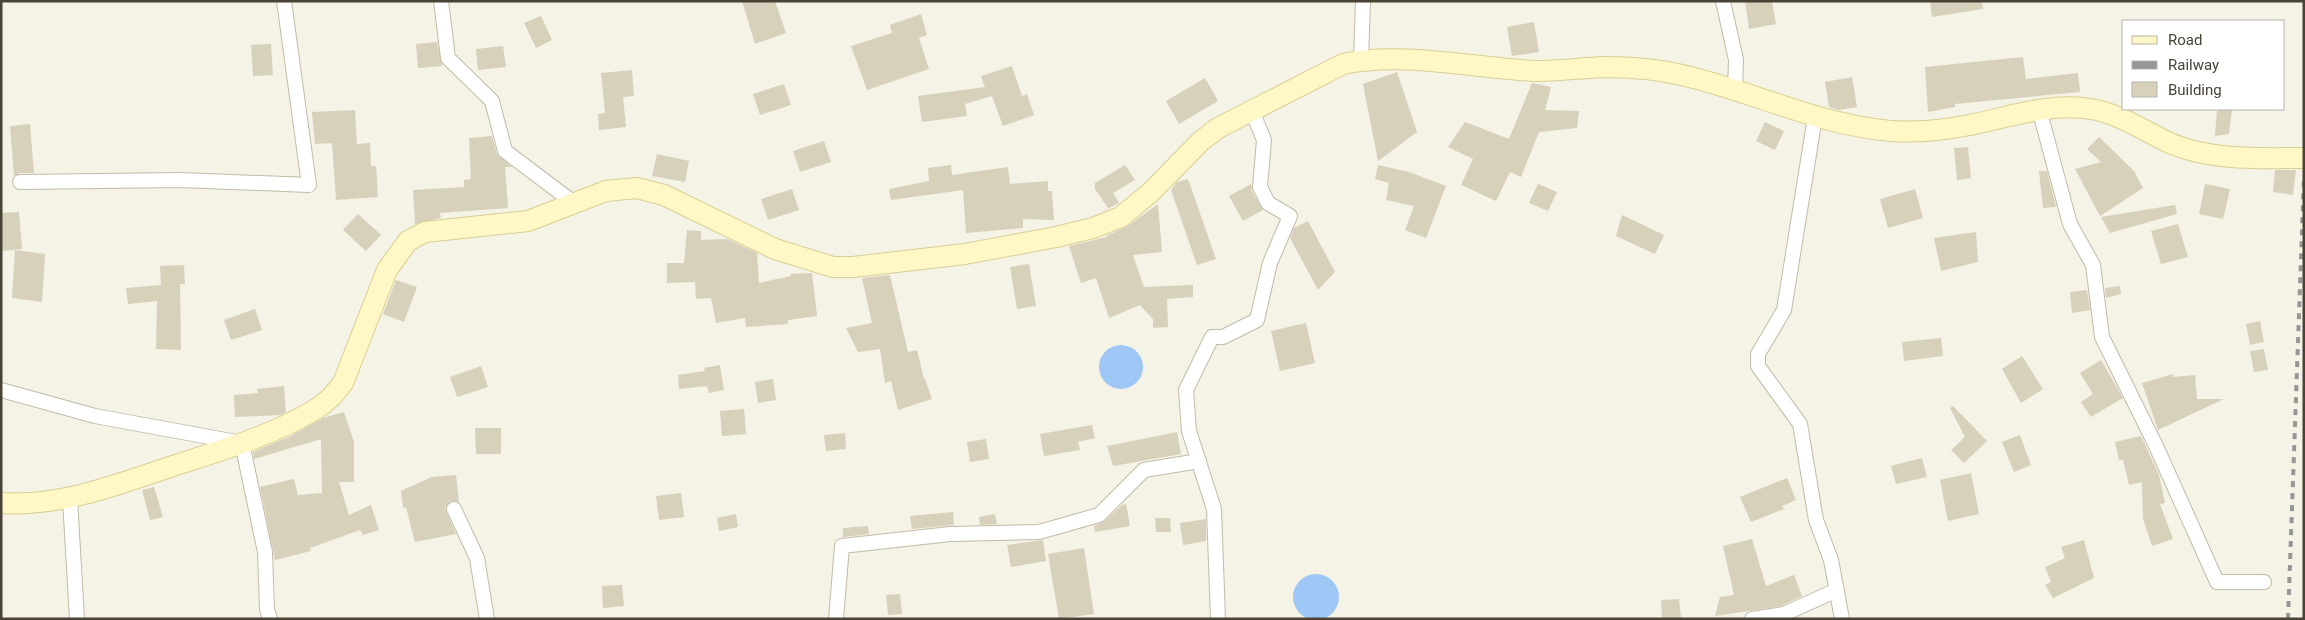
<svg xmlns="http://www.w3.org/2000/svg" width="2305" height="620" viewBox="0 0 2305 620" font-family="Roboto,sans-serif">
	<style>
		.water { fill: #9ec7f6 }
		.building { fill: #d7d0bb }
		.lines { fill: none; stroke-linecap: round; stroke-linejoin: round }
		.street-casing { stroke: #c1bba8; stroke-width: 16 }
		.secondary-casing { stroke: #d8cf92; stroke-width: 22 }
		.street { stroke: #fff; stroke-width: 14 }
		.secondary { stroke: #fff8c6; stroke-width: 20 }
		.rail { stroke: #969696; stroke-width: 4; stroke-dasharray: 6 6; stroke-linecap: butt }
	</style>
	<rect width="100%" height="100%" fill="#f5f2e6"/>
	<g class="water">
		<circle cx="1121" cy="367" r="22"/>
		<circle cx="1316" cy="597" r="23"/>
	</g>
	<g class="building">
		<polygon points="742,1 775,1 786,33 755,44"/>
		<polygon points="1745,1 1772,1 1776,24 1749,29"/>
		<polygon points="1930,1 1982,1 1983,9 1932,17"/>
		<polygon points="921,14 927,35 919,38 929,69 867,90 851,46 892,33 890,25"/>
		<polygon points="541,16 552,40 536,48 524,23"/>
		<polygon points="1534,22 1539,52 1512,56 1507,27"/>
		<polygon points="437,42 442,66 418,68 416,44"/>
		<polygon points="271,44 273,75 253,76 251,45"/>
		<polygon points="503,46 506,67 478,70 476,49"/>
		<polygon points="2023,57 2026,79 2078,73 2080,92 1955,104 1955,107 1928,112 1925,67"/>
		<polygon points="1012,66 1022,96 1027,94 1034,115 1003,126 992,96 965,104 967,116 922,122 918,96 985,87 981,76"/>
		<polygon points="632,70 634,96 623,97 626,127 599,130 598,114 605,113 601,73"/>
		<polygon points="1397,72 1417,132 1378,161 1363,84"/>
		<polygon points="1852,77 1857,107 1839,110 1829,107 1825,82"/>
		<polygon points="1205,78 1218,101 1179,124 1166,101"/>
		<polygon points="1532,83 1551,87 1545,110 1579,111 1577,128 1539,132 1521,177 1510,172 1496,201 1461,185 1473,159 1448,147 1465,122 1509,139"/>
		<polygon points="784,84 791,105 760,115 753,94"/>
		<polygon points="2217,109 2232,109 2229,134 2215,136"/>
		<polygon points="355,110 357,144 370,143 371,166 376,166 378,197 336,200 332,143 315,144 312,112"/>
		<polygon points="1765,122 1784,131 1775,150 1756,141"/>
		<polygon points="30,124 34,173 20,173 14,176 10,126"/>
		<polygon points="492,136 497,154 512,167 505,167 508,208 440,213 441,218 415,224 413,190 464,187 464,180 471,179 469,138"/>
		<polygon points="2099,137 2134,171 2143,188 2100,216 2075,169 2101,162 2087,149"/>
		<polygon points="824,141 831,162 800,172 793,151"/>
		<polygon points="1968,147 1971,178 1957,180 1954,148"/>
		<polygon points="657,154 689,161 685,182 652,176"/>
		<polygon points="951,165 952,175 1008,167 1010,184 1048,181 1048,191 1052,191 1054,220 1023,219 1023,228 966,233 963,190 891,200 889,189 929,181 928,168"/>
		<polygon points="1125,165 1135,180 1113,193 1119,203 1101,212 1108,208 1095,189 1095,183"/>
		<polygon points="1378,165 1409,172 1446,186 1426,238 1405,230 1414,206 1386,200 1389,183 1375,179"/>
		<polygon points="2275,170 2296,170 2293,195 2273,192"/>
		<polygon points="2039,171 2047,171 2056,207 2043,208"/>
		<polygon points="1188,179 1216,259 1197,265 1171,190 1177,182"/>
		<polygon points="1251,184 1252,191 1263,210 1243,221 1229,196"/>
		<polygon points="1538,184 1557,192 1548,211 1529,203"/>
		<polygon points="2205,184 2230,189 2223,219 2199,214"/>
		<polygon points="792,189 799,210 768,220 761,199"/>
		<polygon points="1915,189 1923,218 1888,228 1880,199"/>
		<polygon points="1158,204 1162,252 1133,255 1144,287 1193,285 1193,297 1167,299 1168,327 1153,328 1153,319 1140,305 1109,318 1096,278 1081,283 1069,246 1107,237 1106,236 1128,226"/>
		<polygon points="2175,205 2177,214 2110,233 2101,217"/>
		<polygon points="19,212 22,249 1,251 1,213"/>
		<polygon points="358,214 381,235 366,251 343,230"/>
		<polygon points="1622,215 1664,235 1655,254 1616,236"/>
		<polygon points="1308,221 1335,272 1318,290 1290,238 1294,228"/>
		<polygon points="2178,224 2188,257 2161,264 2151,231"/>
		<polygon points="687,230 701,231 701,240 727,239 757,253 759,283 791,276 790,274 812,273 817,316 788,320 788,324 746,327 745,318 716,323 711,298 696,299 695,282 667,283 667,263 684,263"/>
		<polygon points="1976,232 1978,262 1941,271 1934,238"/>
		<polygon points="15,250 45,254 42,302 12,298"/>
		<polygon points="1029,264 1036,306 1017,309 1010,267"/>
		<polygon points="184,265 185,284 180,284 181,350 156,349 157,301 128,304 126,288 161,285 160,266"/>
		<polygon points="890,275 908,352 917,350 924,379 925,379 932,399 898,410 891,381 885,383 880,349 858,352 846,328 872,323 862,278"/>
		<polygon points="396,280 417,287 404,322 383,314"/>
		<polygon points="2120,286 2121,294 2106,298 2105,288"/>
		<polygon points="2087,290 2090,310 2072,313 2070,292"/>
		<polygon points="255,309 262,330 231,340 224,320"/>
		<polygon points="2260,321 2264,342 2250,345 2246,324"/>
		<polygon points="1306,323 1315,363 1280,371 1271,331"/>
		<polygon points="1941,338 1943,356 1904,361 1902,342"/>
		<polygon points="2264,349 2268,370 2254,372 2250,351"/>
		<polygon points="2022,356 2043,389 2021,403 2002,369"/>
		<polygon points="2101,360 2123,398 2091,417 2081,402 2093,394 2080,373"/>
		<polygon points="720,365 724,390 709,393 707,386 679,389 678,375 705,371 704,368"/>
		<polygon points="481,366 488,387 457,397 450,377"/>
		<polygon points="2173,374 2173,377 2195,375 2197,399 2224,399 2158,430 2142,383"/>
		<polygon points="773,379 776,400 758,403 755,382"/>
		<polygon points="284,386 286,412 281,415 235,417 234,395 258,393 257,389"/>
		<polygon points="1953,406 1987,441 1964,463 1951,450 1965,437 1950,408"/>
		<polygon points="744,409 746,434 722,436 720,411"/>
		<polygon points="344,412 354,442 354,482 339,482 349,515 371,505 379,530 363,535 360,530 310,548 311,551 275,560 260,487 294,479 298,495 322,493 321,439 254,459 253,452 289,437 323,418"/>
		<polygon points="1092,425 1095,438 1078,442 1080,450 1044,456 1040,434"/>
		<polygon points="475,428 501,428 501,454 476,454"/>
		<polygon points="1177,432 1181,454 1113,466 1107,446"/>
		<polygon points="845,433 846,449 826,451 824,435"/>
		<polygon points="2020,435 2031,465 2014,472 2002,442"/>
		<polygon points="2141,436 2159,475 2165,503 2160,504 2173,539 2152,546 2143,519 2142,482 2129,485 2123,460 2119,460 2115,442"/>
		<polygon points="986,439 989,459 970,462 967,442"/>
		<polygon points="1922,458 1927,477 1896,484 1891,466"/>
		<polygon points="1971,473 1979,514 1948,521 1940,480"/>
		<polygon points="456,475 459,502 450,501 445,509 456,534 415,542 406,507 403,508 401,491 432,477"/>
		<polygon points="1787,478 1796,500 1782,506 1784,509 1751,522 1740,497"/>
		<polygon points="154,487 163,517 150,520 142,490"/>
		<polygon points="681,493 684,517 659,520 656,496"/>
		<polygon points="1126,504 1130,526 1095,532 1094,526 1105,521 1122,505"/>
		<polygon points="953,512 954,525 912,529 910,516"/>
		<polygon points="736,514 738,527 719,531 717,518"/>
		<polygon points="995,514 997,524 980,525 979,517"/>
		<polygon points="1155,518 1170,518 1171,532 1156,532"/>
		<polygon points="1206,519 1206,541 1183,545 1180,523"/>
		<polygon points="868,526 869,534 843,537 843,528"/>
		<polygon points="1752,539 1766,586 1794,575 1802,596 1781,606 1715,616 1720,597 1734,595 1723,546"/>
		<polygon points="1043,540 1046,561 1011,567 1007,545"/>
		<polygon points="2084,540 2094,578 2053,598 2045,585 2051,582 2045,567 2065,558 2061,547"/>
		<polygon points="1084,548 1094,614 1059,619 1048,554"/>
		<polygon points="622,585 624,606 603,608 602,586"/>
		<polygon points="900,594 902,614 888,615 886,595"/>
		<polygon points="1679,599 1681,618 1662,618 1661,600"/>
	</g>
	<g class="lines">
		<g class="street-casing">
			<g id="street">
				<polyline points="441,1 448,58 492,101 505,151 574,203"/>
				<polyline points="1723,1 1736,60 1735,90"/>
				<polyline points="1361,60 1363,1"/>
				<polyline points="2039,109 2070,224 2093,265 2102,337 2156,446 2217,582 2264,582"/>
				<polyline points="1815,117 1784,310 1758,354 1758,366 1800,424 1816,520 1831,560 1842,619"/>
				<polyline points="20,182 180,180 309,185 284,1"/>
				<polyline points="1,390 95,416 242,443 265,552 267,609 270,619"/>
				<polyline points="70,499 77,619"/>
				<polyline points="454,509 477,558 487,619"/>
				<polyline points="836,619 842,546 950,534 1039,532 1099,515 1144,470 1199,461"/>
				<polyline points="1218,619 1214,509 1189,431 1186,390 1212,337 1223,337 1257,320 1270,263 1290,216 1268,203 1260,187 1264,140 1252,111"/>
				<polyline points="1752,619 1784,614 1837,590"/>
			</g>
		</g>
		<g class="secondary-casing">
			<path id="secondary" d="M1,503C63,507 121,483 179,464C225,449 274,435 316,409C328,402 335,393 343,383L387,270L408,241L425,232L528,221L606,191L637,188L664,195L775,249L833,267H853L965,254L1056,237L1093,228L1121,217L1151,192L1201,141L1218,128L1343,64C1402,51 1474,68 1535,71C1557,71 1581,68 1604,67C1629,67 1657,69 1682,75C1752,91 1818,125 1891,131C1917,133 1944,130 1970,125C2009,117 2051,102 2091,109C2121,114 2145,132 2172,144C2214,161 2260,158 2304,158"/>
		</g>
		<use href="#street" class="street"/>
		<use href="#secondary" class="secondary"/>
		<polyline class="rail" points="2288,619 2304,176"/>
	</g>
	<rect width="2305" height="620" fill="none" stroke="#484335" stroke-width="5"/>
	<rect x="2122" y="20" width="162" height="90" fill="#ffffff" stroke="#b6b4ae"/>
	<rect x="2132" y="36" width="25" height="8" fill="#fff8c6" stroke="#b6b4ae"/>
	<text x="2168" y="45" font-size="15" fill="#484335">Road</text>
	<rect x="2132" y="61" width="25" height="8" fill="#969696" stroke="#b6b4ae"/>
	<text x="2168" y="70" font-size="15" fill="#484335">Railway</text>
	<rect x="2132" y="82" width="25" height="15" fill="#d7d0bb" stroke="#b6b4ae"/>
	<text x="2168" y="95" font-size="15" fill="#484335">Building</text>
</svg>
